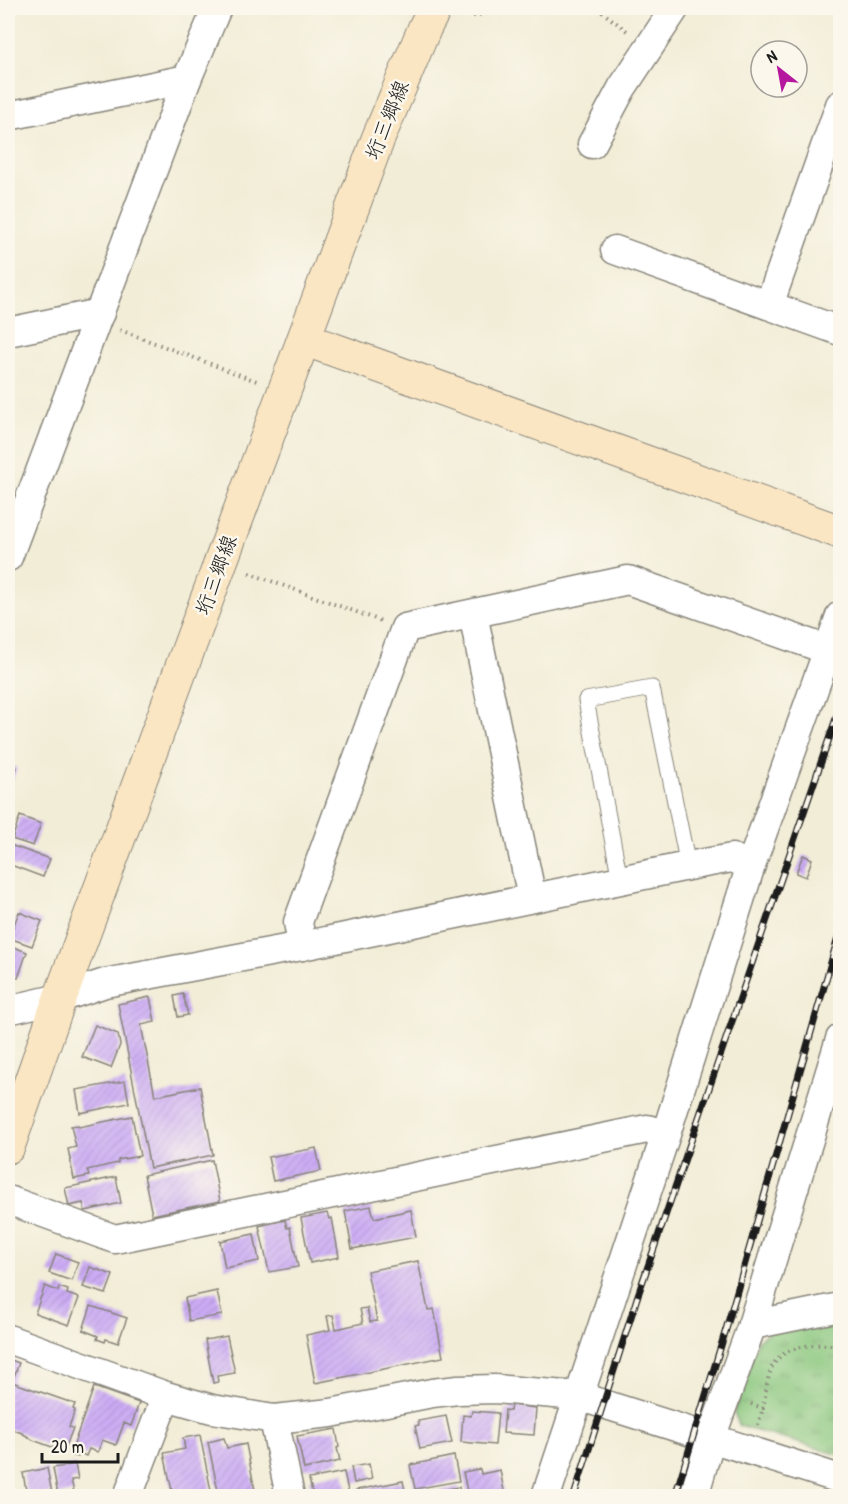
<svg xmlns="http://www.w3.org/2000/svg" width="848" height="1504" viewBox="0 0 848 1504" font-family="'Patrick Hand','Klee One',sans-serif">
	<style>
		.park { fill: url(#park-tufts); stroke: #52714c; stroke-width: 1.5 }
		.building { fill: url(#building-hatch) }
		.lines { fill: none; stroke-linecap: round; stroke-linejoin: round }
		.lane-casing { stroke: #87847a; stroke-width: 17 }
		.street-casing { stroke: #87847a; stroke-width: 31 }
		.secondary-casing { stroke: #87847a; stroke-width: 35 }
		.path { stroke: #87847a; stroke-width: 4; stroke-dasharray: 1.5 4.5; stroke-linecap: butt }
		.lane { stroke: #fff; stroke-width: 15 }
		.street { stroke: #fff; stroke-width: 28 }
		.secondary { stroke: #fbe6c3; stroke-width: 33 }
		.rail-casing { stroke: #1c1c1c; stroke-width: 7 }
		.rail { stroke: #fbf7ec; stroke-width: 4.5; stroke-dasharray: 14; stroke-linecap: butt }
		.labels { text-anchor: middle; stroke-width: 5; stroke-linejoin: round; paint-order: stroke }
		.street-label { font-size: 21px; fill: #1c1c1c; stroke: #fbf7ec }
	</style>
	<defs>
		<pattern id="park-tufts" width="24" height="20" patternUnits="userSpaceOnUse" patternTransform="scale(1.5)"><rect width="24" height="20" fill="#88c67c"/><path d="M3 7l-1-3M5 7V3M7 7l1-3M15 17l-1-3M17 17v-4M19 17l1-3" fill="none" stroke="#6ea065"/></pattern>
		<pattern id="building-hatch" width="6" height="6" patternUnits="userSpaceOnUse" patternTransform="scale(1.5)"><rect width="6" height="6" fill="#ccacf5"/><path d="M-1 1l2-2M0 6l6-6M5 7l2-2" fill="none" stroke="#af93d1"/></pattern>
	</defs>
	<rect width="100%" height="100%" fill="#fbf7ec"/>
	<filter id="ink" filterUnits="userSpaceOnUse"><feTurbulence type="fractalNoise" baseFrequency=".0167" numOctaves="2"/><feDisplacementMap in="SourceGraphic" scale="12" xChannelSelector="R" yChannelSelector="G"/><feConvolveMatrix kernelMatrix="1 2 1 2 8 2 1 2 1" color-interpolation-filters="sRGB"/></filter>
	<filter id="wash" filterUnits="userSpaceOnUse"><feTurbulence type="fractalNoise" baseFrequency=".008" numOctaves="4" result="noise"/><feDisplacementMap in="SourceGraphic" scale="24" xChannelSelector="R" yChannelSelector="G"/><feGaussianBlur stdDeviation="1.35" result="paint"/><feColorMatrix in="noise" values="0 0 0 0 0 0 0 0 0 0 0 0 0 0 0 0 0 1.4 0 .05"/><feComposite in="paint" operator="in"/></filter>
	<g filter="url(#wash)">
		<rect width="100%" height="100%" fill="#f2edd7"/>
		<polygon class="park" points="840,1317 840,1455 740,1426 734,1413 758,1340 769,1332"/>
		<g id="blocks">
			<g class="building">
				<polygon points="8,764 17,768 8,793"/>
				<polygon points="20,816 41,824 33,846 12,839"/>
				<polygon points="10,845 50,859 43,877 8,864 8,851"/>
				<polygon points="803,855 812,859 806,877 796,873"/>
				<polygon points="19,912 42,921 32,946 9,938"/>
				<polygon points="8,945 27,952 18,978 8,974"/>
				<polygon points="183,994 188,1015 178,1017 174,996"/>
				<polygon points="150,997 155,1022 141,1025 155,1096 200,1087 213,1155 150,1168 118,1004"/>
				<polygon points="95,1025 118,1034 120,1045 111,1068 82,1057"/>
				<polygon points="125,1081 129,1103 80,1113 76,1090"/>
				<polygon points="132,1116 140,1156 118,1160 118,1163 87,1170 89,1176 74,1179 68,1149 76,1147 71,1126 78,1125 79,1127"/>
				<polygon points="316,1148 321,1171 273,1181 268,1157"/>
				<polygon points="212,1160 220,1201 152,1215 144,1175"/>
				<polygon points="116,1177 121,1203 85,1211 83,1203 69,1206 65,1188"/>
				<polygon points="371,1206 374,1218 411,1210 416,1237 352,1249 345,1211"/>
				<polygon points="327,1213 329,1219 332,1218 339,1257 310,1263 301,1218"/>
				<polygon points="285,1220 287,1228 290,1227 298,1267 269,1272 259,1226"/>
				<polygon points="254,1234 259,1261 225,1268 220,1241"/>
				<polygon points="56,1254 78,1262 72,1281 49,1273"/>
				<polygon points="418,1261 428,1310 434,1309 443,1357 315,1383 306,1335 330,1330 327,1316 333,1315 336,1329 363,1323 360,1309 367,1308 370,1322 377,1321 367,1271"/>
				<polygon points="90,1267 113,1275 106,1294 83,1287"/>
				<polygon points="45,1286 58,1291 59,1287 68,1290 67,1294 79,1298 69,1325 35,1313"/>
				<polygon points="217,1291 222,1315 189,1321 185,1298"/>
				<polygon points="91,1306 127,1318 118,1343 106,1339 105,1342 97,1339 98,1336 83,1330"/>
				<polygon points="227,1336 235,1373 217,1376 218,1382 213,1383 205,1340"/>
				<polygon points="8,1359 19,1363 12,1382 75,1404 73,1409 75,1410 69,1427 73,1428 65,1449 52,1447 33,1440 22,1433 8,1428"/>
				<polygon points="94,1387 139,1403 131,1426 124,1423 116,1445 102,1440 98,1452 89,1449 86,1456 80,1453 78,1457 70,1455"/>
				<polygon points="511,1405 536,1408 534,1435 503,1433 505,1410 510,1411"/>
				<polygon points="472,1411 498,1413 495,1445 461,1442 463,1415 471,1416"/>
				<polygon points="446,1416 452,1443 420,1449 415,1426 419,1425 418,1421"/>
				<polygon points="336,1429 339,1447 337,1448 340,1461 304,1469 297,1436"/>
				<polygon points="200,1435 212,1496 173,1496 164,1453 185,1449 183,1438"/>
				<polygon points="224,1438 227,1448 246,1444 256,1496 219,1496 208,1442"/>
				<polygon points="454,1456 459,1481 415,1489 410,1465"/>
				<polygon points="75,1464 78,1479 71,1480 74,1492 58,1495 53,1468"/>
				<polygon points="369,1464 372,1479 354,1483 351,1467"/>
				<polygon points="47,1468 52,1493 35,1496 27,1496 23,1473"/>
				<polygon points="480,1469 481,1474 500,1470 505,1496 468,1496 463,1472"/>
				<polygon points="344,1472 349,1496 313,1496 309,1479"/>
				<polygon points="403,1481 406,1496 357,1496 356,1490"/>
				<polygon points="459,1487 460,1496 417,1496 417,1495"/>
			</g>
		</g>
	</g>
	<g filter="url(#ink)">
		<use href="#blocks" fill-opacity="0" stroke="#87847a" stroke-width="1.5"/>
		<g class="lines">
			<g class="lane-casing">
				<polyline id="lane" points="620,880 586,700 652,688 688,866"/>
			</g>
			<g class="street-casing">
				<g id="street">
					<polyline points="8,116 187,79"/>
					<polyline points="592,144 622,88 675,8"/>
					<polyline points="615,250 840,331"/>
					<polyline points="769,305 840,105"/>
					<polyline points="8,332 100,313"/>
					<polyline points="8,557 187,79 217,8"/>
					<polyline points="473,614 532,898"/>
					<polyline points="302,946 298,922 405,628 628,580 828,650"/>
					<polyline points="8,1010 60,998 105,983 302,946 688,866 732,858 751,865"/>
					<polyline points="8,1200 115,1239 647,1129 666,1134"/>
					<polyline points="752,1325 840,1307"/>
					<polyline points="8,1339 166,1396 212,1409 274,1419 331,1413 432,1393 458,1390 495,1389 578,1396 840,1479"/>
					<polyline points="274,1419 290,1496"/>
					<polyline points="128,1496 166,1396"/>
					<polyline points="546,1496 666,1134 751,865 840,616"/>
					<polyline points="694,1496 711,1438 752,1325 840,1039"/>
				</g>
			</g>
			<g class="secondary-casing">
				<g id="secondary">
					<polyline points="304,339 840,532"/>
					<polyline points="8,1147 60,998 181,669 378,139 425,27 435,8"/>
				</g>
			</g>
			<g class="path">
				<polyline points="597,8 627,31"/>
				<polyline points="473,16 514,8"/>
				<polyline points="120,330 259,382"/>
				<polyline points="249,573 381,621"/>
				<path d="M751,1404L763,1408C766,1395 767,1372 775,1362C788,1344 820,1343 840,1346"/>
				<polyline points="758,1425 763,1408"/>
			</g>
			<use href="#lane" class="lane"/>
			<use href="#street" class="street"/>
			<use href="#secondary" class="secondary"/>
			<g class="rail-casing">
				<g id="rail">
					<polyline points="574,1496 637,1298 840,707"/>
					<polyline points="675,1496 727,1326 840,931"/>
				</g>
			</g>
			<use href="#rail" class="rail"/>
		</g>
	</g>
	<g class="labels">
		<g class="street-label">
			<text transform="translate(387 120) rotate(-68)" y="7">垳三郷線</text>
			<text transform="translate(216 575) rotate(-70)" y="7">垳三郷線</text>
		</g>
	</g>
	<rect width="848" height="1504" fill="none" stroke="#fbf7ec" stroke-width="30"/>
	<g transform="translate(779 69) rotate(329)"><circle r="28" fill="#fbf7ec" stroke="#a29f99" stroke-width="1.5"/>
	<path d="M0-4.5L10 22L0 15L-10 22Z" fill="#b5179e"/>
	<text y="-9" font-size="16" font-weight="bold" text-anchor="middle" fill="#1c1c1c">N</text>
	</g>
	<path d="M42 1453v9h76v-9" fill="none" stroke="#1c1c1c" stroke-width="3"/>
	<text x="51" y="1453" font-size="18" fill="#1c1c1c" stroke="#fbf7ec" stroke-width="4.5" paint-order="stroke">20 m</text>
</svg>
